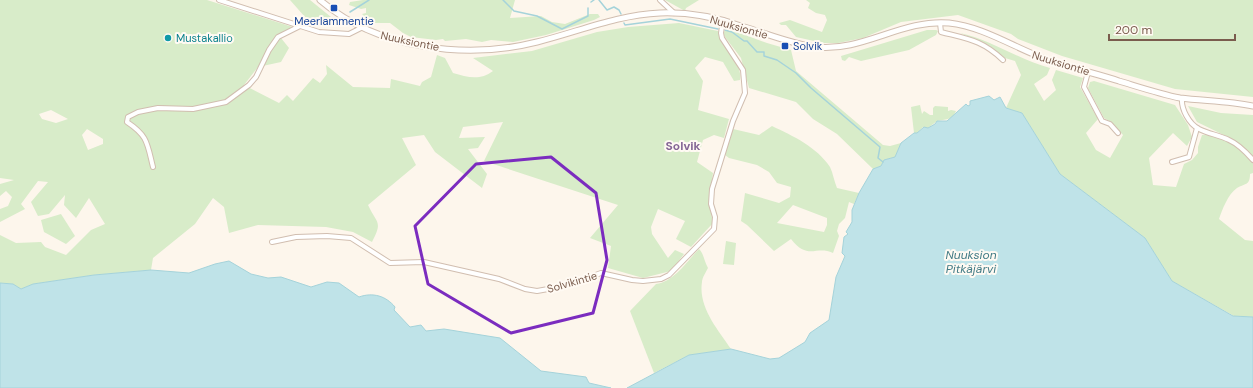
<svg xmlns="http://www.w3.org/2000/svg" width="1253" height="388" viewBox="0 0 1253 388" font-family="'DM Sans',sans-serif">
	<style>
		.green { fill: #d8ecc9; fill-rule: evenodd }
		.water { fill: #bfe3e8; stroke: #a5d3da }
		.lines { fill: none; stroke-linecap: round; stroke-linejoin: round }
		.stream { stroke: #a5d3da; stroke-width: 1.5 }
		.minor-casing { stroke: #d1beb0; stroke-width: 6 }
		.tertiary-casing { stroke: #d1beb0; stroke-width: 7 }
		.minor { stroke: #fff; stroke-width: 4 }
		.tertiary { stroke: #fff; stroke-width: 5 }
		.marked { fill: none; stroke: #7b2cbf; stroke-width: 3; stroke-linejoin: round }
		.transit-dot { fill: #1a4fb4; stroke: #fffaf3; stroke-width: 1.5 }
		.culture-dot { fill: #0f9aa8; stroke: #fffaf3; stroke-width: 1.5 }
		.labels { text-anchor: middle; stroke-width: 4; stroke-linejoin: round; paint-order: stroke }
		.transit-label { font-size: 11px; fill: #164399; stroke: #fffaf3 }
		.street-label { font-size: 11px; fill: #7a5c4d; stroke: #fffaf3 }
		.culture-label { font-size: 11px; fill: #0d838f; stroke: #fffaf3; text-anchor: start }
		.neighbourhood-label { font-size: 12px; font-weight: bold; fill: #846695; stroke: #fffaf3 }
		.water-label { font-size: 12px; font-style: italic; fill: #437c86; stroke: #fffaf3 }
	</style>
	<rect width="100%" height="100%" fill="#fdf6ec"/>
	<g class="green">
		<path d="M0,0H207L299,29L281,38L289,48L281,62L258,67L244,85L279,103L287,95L293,101L313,78L320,83L327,74L326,65L353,87L390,88L391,79L420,86L422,82L431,77L437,55L445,58L453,73C467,77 480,81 493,71L473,58L532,51L597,32L628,27L679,23L718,31C724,47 743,63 740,80L734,81L723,62L705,57L695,68L703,81L698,110L729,119L724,138L714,135L703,140L697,162L713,173L709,202L713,223L691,247L676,239L685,221L658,209L651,227L652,234L668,258L675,250L684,254L671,271L643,278L608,268L611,246L590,238L618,205L484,161L503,122L463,127L459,138L485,137L478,148L468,149L487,174L482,188L435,152L424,135L402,138L416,165L368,205C377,224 383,221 372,242L353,232L326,227L258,225L229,233L224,207L213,198L195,224L153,258L151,270L94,275L33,284L21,289L13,284L0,283V235L16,243L41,242L45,247L66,255L91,230L105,224L89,198L76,218L64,205L65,195L49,214L38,216L31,202L48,182L38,181L21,204L25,209L0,222V209L8,206L12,197L6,191L0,196V184L14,180L0,178ZM51,110L68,119L56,123L42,119L39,114ZM87,129L103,139V144L88,150L82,135Z"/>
		<polygon points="290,0 310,0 331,17 323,26 305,17"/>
		<polygon points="363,0 515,0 510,18 541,16 552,22 565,24 590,14 598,14 600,17 594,20 546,35 513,42 491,40 482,42 466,39 445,41 443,39 436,40 411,37 403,33 390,23 375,23 369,21 362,14 366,13 366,8 361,9 349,5 350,2"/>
		<polygon points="665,0 699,0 686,8 685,11"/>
		<polygon points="806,0 1253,0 1253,97 1175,89 1062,56 1018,39 1011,34 958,15 901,22 863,38 838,43 823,43 796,37 786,25 781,25 779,23 790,20 822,32 827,20 825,15 816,13 808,8 810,3"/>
		<polygon points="726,28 767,43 791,50 796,71 883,145 890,146 901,143 895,157 884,160 881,166 873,169 837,134 813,119 796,102 749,88 741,58 725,37 723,34"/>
		<polygon points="927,30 936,30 938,31 936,35 909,50 861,61 849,57 845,61 842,60 841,56 851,53"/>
		<path d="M960,33C992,40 1019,60 1050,68L1047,75L1034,84L1044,101L1056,90L1052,80L1056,70L1083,78L1080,87L1098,119L1086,133L1096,150L1110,158L1123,135L1111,122L1104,118L1088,88L1090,82L1094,81L1175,105L1188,125L1192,137L1187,146L1173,133L1149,158L1153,185L1176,187L1184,164L1192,160L1198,153V147L1202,135C1223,134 1240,148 1253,163V173L1250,174C1250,186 1245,183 1237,188C1228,194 1222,210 1219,219L1245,240L1253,241V317L1234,316L1172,281L1145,238L1060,174L1022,113L1006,108L1021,75L1015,61L1005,58L990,46Z"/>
		<path d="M920,105L922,114L924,111L930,115H933V108L935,106L948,107V111L951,110L956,111C952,121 945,119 937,121L928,128L923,127L917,133H914L911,107Z"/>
		<polygon points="1188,106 1221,113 1253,115 1253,157 1232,139 1197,122"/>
		<path d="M772,126C793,136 817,147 830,167C833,173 834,181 837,188L859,193L854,204L849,202L845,218L839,224L837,231L839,236L833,253C816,245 808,261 791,239L774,251L747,225L741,221L745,193L779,203L790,197L791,187L777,183L769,172L757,165L729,158L725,155L733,129L759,135ZM793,205L827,218V225L824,232L777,223Z"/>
		<polygon points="61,214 75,236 66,244 44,232 41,220"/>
		<polygon points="726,241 736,243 734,265 723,264"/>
		<path d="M699,249C704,254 704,261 708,268C706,272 702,278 702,282C698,307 718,330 731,349L689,355L654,373L630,311L656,284C674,282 688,260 699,249Z"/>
	</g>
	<g class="water">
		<polygon points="989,96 994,100 1000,97 1006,108 1022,113 1060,174 1145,238 1172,281 1233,316 1253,317 1253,388 627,388 689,355 731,349 770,359 779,358 805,342 810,333 829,320 836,277 845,256 842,253 844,237 848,234 846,232 852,222 852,210 859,193 873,169 881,166 884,160 895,157 901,143 914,133 917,133 924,127 928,128 935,124 937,121 947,121 966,104 968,106 970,105 970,101"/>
		<path d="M229,261L251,274L268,278L281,277L311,287L327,282L339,283L359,297C373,292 386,296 395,307L394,310L410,327L421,325L426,331L444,329L500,338L541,371L586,377L589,383L611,388H0V283L13,284L21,289L33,284L94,275L151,270L189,273L215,264Z"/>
	</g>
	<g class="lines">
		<g class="stream">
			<polyline points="503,0 514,11 537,16 562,29 588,16 588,8"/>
			<polyline points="599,0 607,10 614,7 619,10 621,14"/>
			<polyline points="591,2 594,0"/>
			<polyline points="350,12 369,0"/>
			<polyline points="624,23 625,25 670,19 718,29"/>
			<polyline points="725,30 732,32 744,41 747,41 757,52 764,52 764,56 777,60 796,73 811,88 880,147 878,158 883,162"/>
		</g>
		<g class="minor-casing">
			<g id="minor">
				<polyline points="219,0 319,32 349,34 361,28"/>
				<polyline points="660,0 674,13"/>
				<path d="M940,23L941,32C968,39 982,40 1003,60"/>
				<polyline points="1088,72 1084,87 1102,121 1110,124 1118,133"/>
				<path d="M1182,98C1181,109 1189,124 1199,129C1209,134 1219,135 1229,140C1238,144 1246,152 1253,160"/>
				<polyline points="1172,162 1189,157 1197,128"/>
				<path d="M153,167C147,143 148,136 127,122L128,117L138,112L158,108L193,109L226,102L249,85L256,77L269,50L278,37L300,26"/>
				<polyline points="272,242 296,237 327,236 351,238 390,263 424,262 499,279 525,289 537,291 565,286 601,273 632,280 643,281 661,279 669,275 714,229 715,217 711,204 712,189 733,121 745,93 743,70 722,38 721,33 723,20"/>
			</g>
		</g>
		<g class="tertiary-casing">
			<path id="tertiary" d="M320,0C377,49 465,60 537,42C578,32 616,15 660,13C687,12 715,17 741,26C766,33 790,44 816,47C863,52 902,19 949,23C986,27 1019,51 1054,62C1075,69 1098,74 1119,81C1139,87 1160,94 1180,98C1204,101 1229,101 1253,106"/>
		</g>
		<use href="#minor" class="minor"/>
		<use href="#tertiary" class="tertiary"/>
	</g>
	<path class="marked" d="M551,157L596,193L607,260L593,313L511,333L428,284L415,226L476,164Z"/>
	<g class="transit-dot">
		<rect x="330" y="4" width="8" height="8" rx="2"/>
		<rect x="781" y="42" width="8" height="8" rx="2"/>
	</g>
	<circle class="culture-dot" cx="168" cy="38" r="4"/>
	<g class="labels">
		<g class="transit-label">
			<text x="334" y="25">Meerlammentie</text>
			<text x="793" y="50" text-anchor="start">Solvik</text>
		</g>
		<g class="street-label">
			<text transform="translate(739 27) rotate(16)" y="4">Nuuksiontie</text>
			<text transform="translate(410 41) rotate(12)" y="4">Nuuksiontie</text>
			<text transform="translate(1061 63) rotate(17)" y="4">Nuuksiontie</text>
			<text transform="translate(572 282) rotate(-16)" y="4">Solvikintie</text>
		</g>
		<g class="culture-label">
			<text x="176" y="42">Mustakallio</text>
		</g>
		<g class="neighbourhood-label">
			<text x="683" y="150">Solvik</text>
		</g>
		<g class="water-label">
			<text x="971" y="259">Nuuksion<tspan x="971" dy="14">Pitkäjärvi</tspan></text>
		</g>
	</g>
	<path d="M1109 34v6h126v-6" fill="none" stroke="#7a5c4d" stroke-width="2"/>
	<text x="1115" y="34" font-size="12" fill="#7a5c4d" stroke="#fffaf3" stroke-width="3" paint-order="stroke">200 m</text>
</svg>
